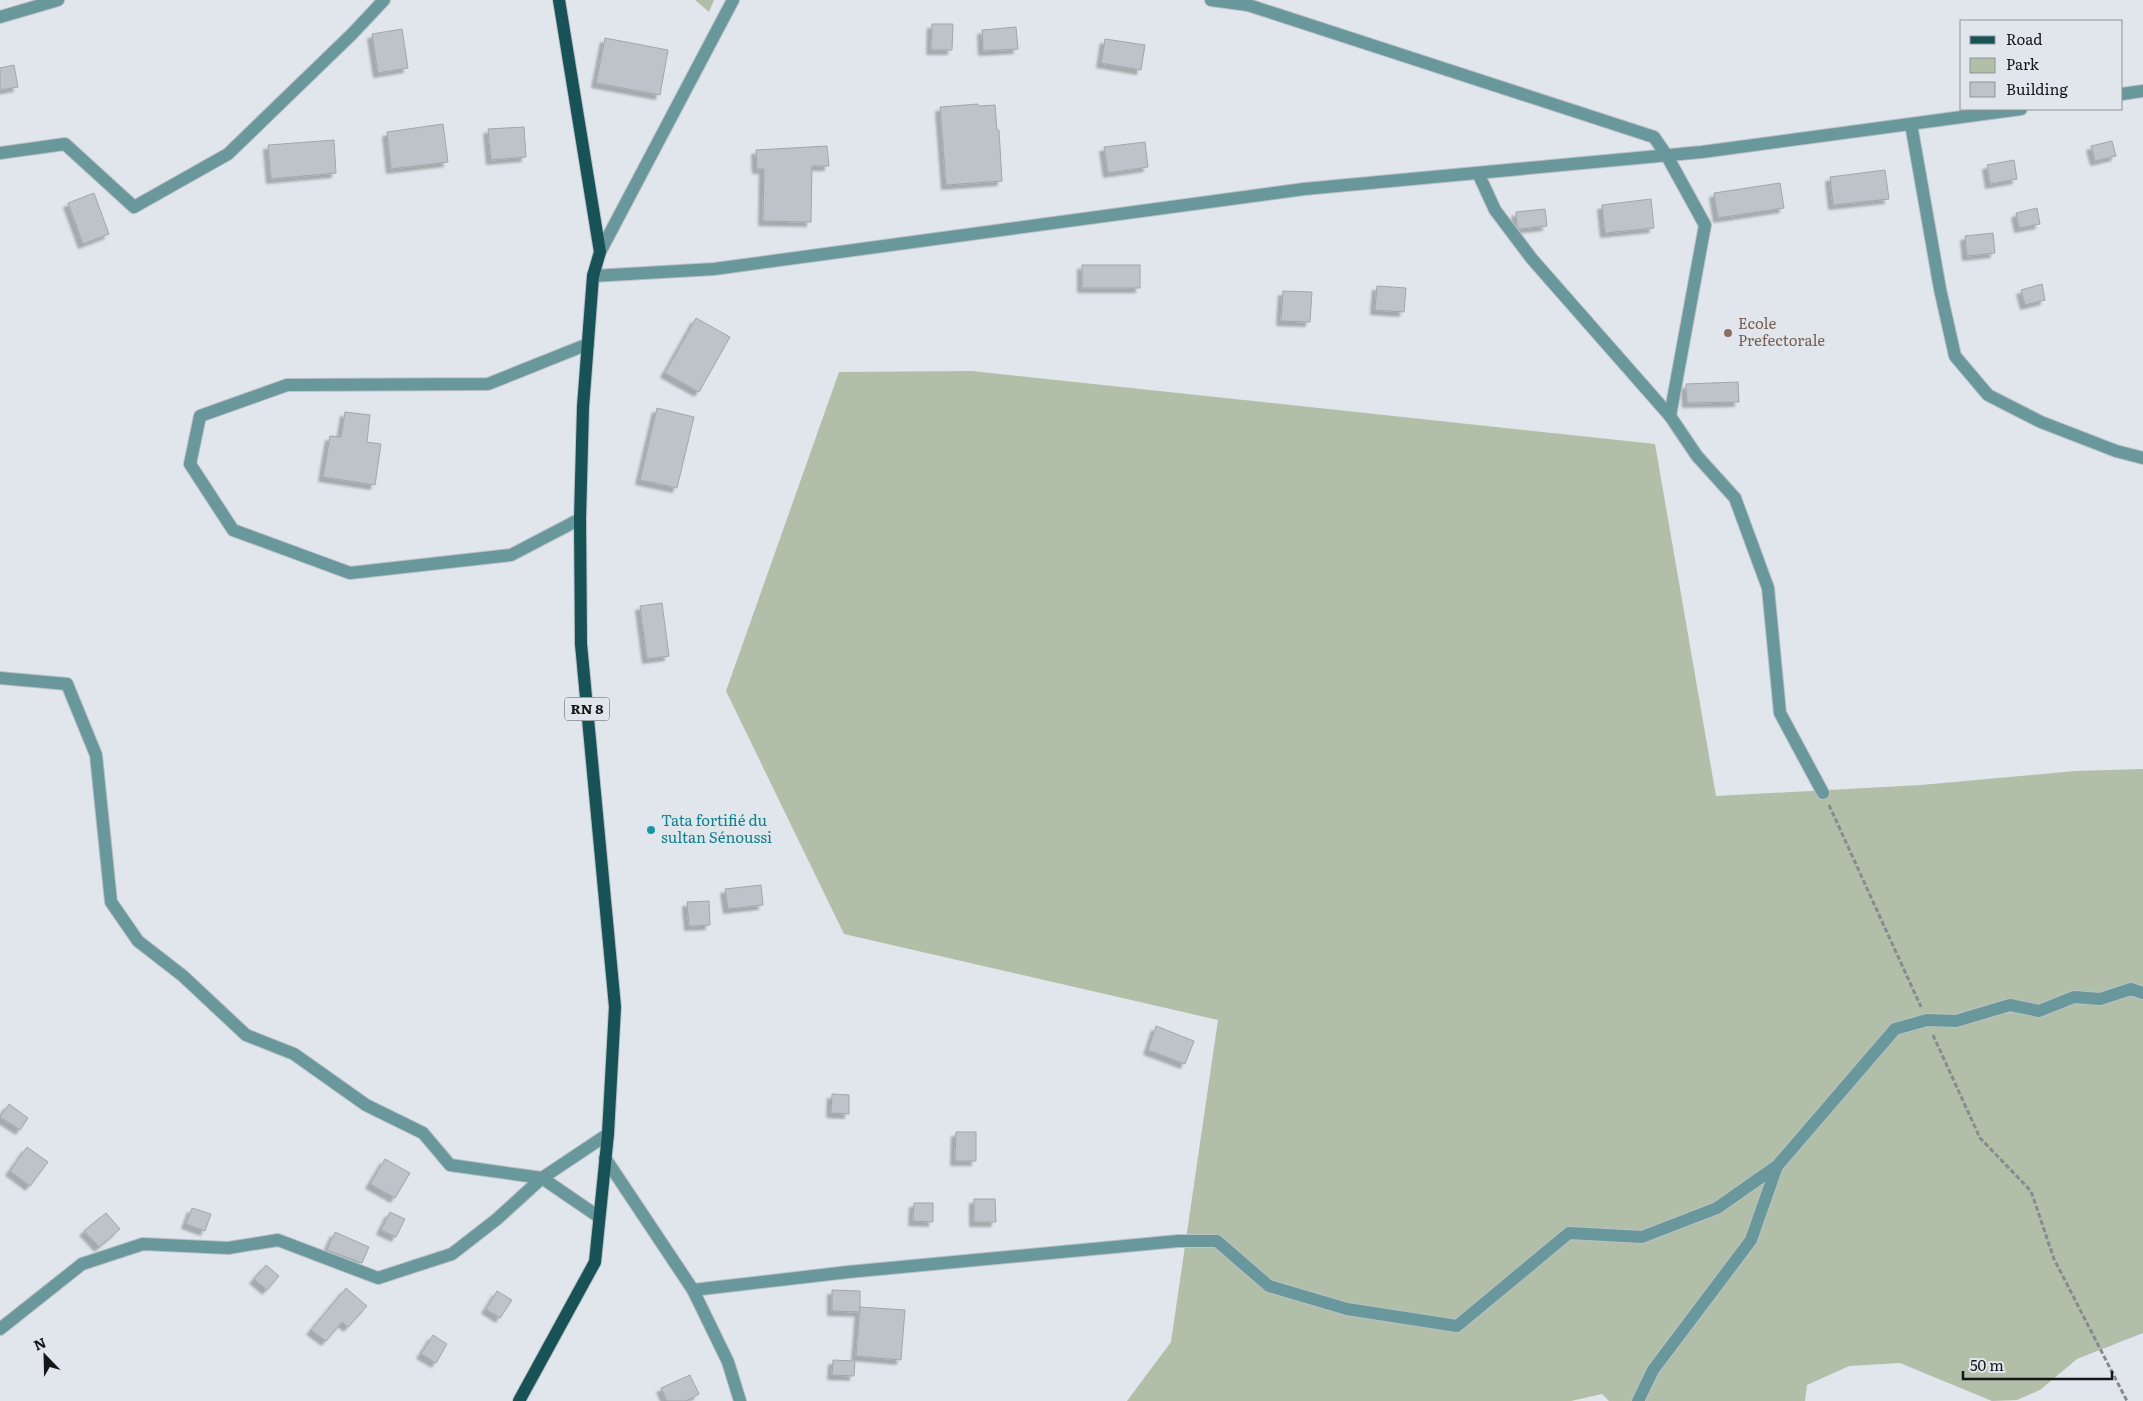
<svg xmlns="http://www.w3.org/2000/svg" width="2143" height="1401" viewBox="0 0 2143 1401" font-family="Literata,serif">
	<style>
		.green { fill: #b1bea8 }
		.building { fill: #bec3c9; stroke: #a1a6ab; filter: url(#shadow) }
		.lines { fill: none; stroke-linecap: round; stroke-linejoin: round }
		.minor-casing { stroke: #bbc1c5; stroke-width: 14 }
		.tertiary-casing { stroke: #bbc1c5; stroke-width: 14 }
		.primary-casing { stroke: #bbc1c5; stroke-width: 14 }
		.path { stroke: #878b8f; stroke-width: 3; stroke-dasharray: 5 2.5; stroke-linecap: butt }
		.minor { stroke: #68989b; stroke-width: 12 }
		.tertiary { stroke: #68989b; stroke-width: 12 }
		.primary { stroke: #175256; stroke-width: 12 }
		.education-dot { fill: #8d6e63; stroke: #e0e6eb; stroke-width: 2 }
		.culture-dot { fill: #0f9aa8; stroke: #e0e6eb; stroke-width: 2 }
		.labels { text-anchor: middle; stroke-width: 4; stroke-linejoin: round; paint-order: stroke }
		.shield { fill: #e0e6eb; stroke: #515457; stroke-width: 1 }
		.shield-label { font-size: 14px; font-weight: bold; fill: #141618 }
		.education-label { font-size: 15px; fill: #785e54; stroke: #e0e6eb; text-anchor: start }
		.culture-label { font-size: 15px; fill: #0d838f; stroke: #e0e6eb; text-anchor: start }
	</style>
	<defs>
		<filter id="shadow"><feDropShadow dx="-4.5" dy="4.5" stdDeviation="1" flood-color="#0004"/></filter>
	</defs>
	<rect width="100%" height="100%" fill="#e0e6eb"/>
	<g class="green">
		<polygon points="695,0 714,0 709,12"/>
		<polygon points="972,371 1655,444 1716,796 1921,785 2075,771 2143,769 2143,1333 2077,1359 2040,1390 2017,1400 1992,1401 1900,1363 1849,1366 1807,1385 1805,1401 1609,1401 1602,1394 1571,1401 1127,1401 1171,1342 1218,1020 844,934 726,691 839,372"/>
	</g>
	<g class="building">
		<polygon points="932,24 953,24 952,50 931,50"/>
		<polygon points="1016,27 1018,49 983,51 982,30"/>
		<polygon points="402,29 408,68 378,73 372,34"/>
		<polygon points="605,38 668,50 660,95 596,83"/>
		<polygon points="1105,39 1145,45 1141,70 1101,63"/>
		<polygon points="14,65 18,87 0,90 0,68"/>
		<polygon points="978,104 979,106 995,105 997,130 999,130 1002,181 946,185 940,107"/>
		<polygon points="443,124 448,162 391,169 387,132"/>
		<polygon points="524,127 526,157 491,160 488,129"/>
		<polygon points="334,140 336,173 271,179 268,145"/>
		<polygon points="2112,141 2116,156 2095,161 2091,146"/>
		<polygon points="1145,142 1148,167 1108,173 1104,147"/>
		<polygon points="827,146 829,166 812,166 811,222 763,221 764,169 757,169 756,150"/>
		<polygon points="2014,160 2017,179 1990,184 1987,165"/>
		<polygon points="1885,170 1889,199 1833,205 1830,177"/>
		<polygon points="1780,183 1784,208 1718,218 1714,193"/>
		<polygon points="94,193 109,234 83,244 68,203"/>
		<polygon points="1651,199 1654,228 1605,233 1602,205"/>
		<polygon points="2037,208 2040,224 2019,228 2016,213"/>
		<polygon points="1545,209 1547,226 1519,229 1517,226 1516,212"/>
		<polygon points="1993,233 1995,253 1967,256 1965,236"/>
		<rect x="1082" y="265" width="58" height="23"/>
		<polygon points="2042,284 2045,300 2025,305 2021,290"/>
		<polygon points="1377,286 1406,288 1404,312 1375,310"/>
		<polygon points="1283,291 1312,292 1310,322 1281,321"/>
		<polygon points="696,318 730,337 699,392 665,373"/>
		<polygon points="1738,382 1739,402 1687,403 1686,384"/>
		<polygon points="657,408 694,417 677,488 640,480"/>
		<polygon points="345,412 370,415 367,442 381,444 375,485 323,477 330,436 341,437"/>
		<polygon points="662,603 669,656 647,659 640,606"/>
		<polygon points="761,885 763,905 728,909 725,889"/>
		<polygon points="709,901 710,925 689,926 687,902"/>
		<polygon points="1156,1026 1194,1041 1185,1064 1148,1050"/>
		<polygon points="832,1094 849,1095 849,1114 831,1113"/>
		<polygon points="9,1104 28,1118 20,1130 0,1117"/>
		<polygon points="956,1132 976,1132 976,1161 955,1161"/>
		<polygon points="27,1147 48,1162 30,1186 10,1171"/>
		<polygon points="385,1159 410,1173 395,1198 370,1184"/>
		<polygon points="974,1199 995,1199 996,1222 974,1222"/>
		<polygon points="914,1203 933,1203 933,1222 913,1221"/>
		<polygon points="192,1208 211,1214 205,1231 186,1224"/>
		<polygon points="390,1212 405,1219 396,1237 381,1230"/>
		<polygon points="106,1213 120,1229 99,1247 84,1231"/>
		<polygon points="335,1232 369,1247 362,1263 327,1250"/>
		<polygon points="266,1265 279,1276 267,1290 254,1279"/>
		<polygon points="346,1288 367,1306 348,1327 342,1322 326,1341 311,1330"/>
		<polygon points="832,1290 860,1291 860,1312 832,1311"/>
		<polygon points="497,1291 512,1300 500,1318 486,1309"/>
		<polygon points="860,1307 905,1310 901,1360 856,1356"/>
		<polygon points="433,1335 447,1344 436,1363 421,1354"/>
		<polygon points="833,1360 855,1361 854,1376 832,1375"/>
		<polygon points="690,1375 699,1394 686,1401 667,1401 661,1388"/>
	</g>
	<g class="lines">
		<g class="minor-casing">
			<g id="minor">
				<polyline points="1211,0 1248,5 1654,137 1667,156 1705,225 1670,416 1697,456 1735,498 1768,588 1780,713 1823,793"/>
				<polyline points="0,17 58,0"/>
				<polyline points="2122,94 2143,91"/>
				<polyline points="1911,124 1940,289 1955,356 1988,395 2041,422 2116,451 2143,458"/>
				<polyline points="0,153 65,144 134,207 228,154 352,34 384,0"/>
				<polyline points="1478,173 1495,210 1532,259 1670,416"/>
				<polyline points="600,252 733,0"/>
				<polyline points="593,276 714,269 1304,189 1702,152 2021,109"/>
				<polyline points="580,519 511,555 350,573 233,530 190,464 200,416 287,385 488,384 588,344"/>
				<polyline points="0,678 67,684 96,755 111,902 138,941 183,976 246,1035 294,1054 366,1105 423,1133 450,1165 542,1178 608,1134"/>
				<polyline points="693,1290 728,1362 740,1401"/>
				<polyline points="0,1329 82,1264 143,1244 228,1248 278,1240 378,1278 452,1254 497,1219 542,1178 599,1217"/>
				<polyline points="1638,1401 1653,1370 1751,1240 1777,1166"/>
			</g>
		</g>
		<g class="tertiary-casing">
			<polyline id="tertiary" points="605,1158 693,1290 848,1272 1178,1241 1217,1241 1269,1286 1347,1309 1457,1326 1569,1233 1642,1237 1717,1208 1777,1166 1895,1029 1927,1020 1956,1021 2010,1005 2039,1011 2074,997 2100,999 2131,989 2143,993"/>
		</g>
		<g class="primary-casing">
			<polyline id="primary" points="519,1401 595,1262 608,1134 615,1007 581,644 580,519 583,407 593,276 600,252 559,0"/>
		</g>
		<g class="path">
			<polyline points="1829,805 1921,1007"/>
			<polyline points="1933,1035 1980,1138 2031,1191 2054,1259 2127,1401"/>
		</g>
		<use href="#minor" class="minor"/>
		<use href="#tertiary" class="tertiary"/>
		<use href="#primary" class="primary"/>
	</g>
	<circle class="education-dot" cx="1728" cy="333" r="5"/>
	<circle class="culture-dot" cx="651" cy="830" r="5"/>
	<g class="labels">
		<rect class="shield" x="564.5" y="697.5" width="45" height="23" rx="4"/>
		<g class="shield-label">
			<text x="587" y="714">RN 8</text>
		</g>
		<g class="education-label">
			<text x="1738" y="329">Ecole<tspan x="1738" dy="17">Prefectorale</tspan></text>
		</g>
		<g class="culture-label">
			<text x="661" y="826">Tata fortifié du<tspan x="661" dy="17">sultan Sénoussi</tspan></text>
		</g>
	</g>
	<rect x="1960" y="20" width="162" height="90" fill="#e0e6eb" stroke="#8e9397"/>
	<rect x="1970" y="36" width="25" height="8" fill="#175256" stroke="#8e9397"/>
	<text x="2006" y="45" font-size="15" fill="#141618">Road</text>
	<rect x="1970" y="58" width="25" height="15" fill="#b1bea8" stroke="#8e9397"/>
	<text x="2006" y="70" font-size="15" fill="#141618">Park</text>
	<rect x="1970" y="82" width="25" height="15" fill="#bec3c9" stroke="#8e9397"/>
	<text x="2006" y="95" font-size="15" fill="#141618">Building</text>
	<g transform="translate(45 1356) rotate(337)" stroke="#e0e6eb" stroke-width="4" paint-order="stroke">
	<path d="M0-4L9 19L0 12L-9 19Z" fill="#141618"/>
	<text y="-8" font-size="14" font-weight="bold" text-anchor="middle" fill="#141618">N</text>
	</g>
	<path d="M1963 1371v8h149v-8" fill="none" stroke="#141618" stroke-width="2.5"/>
	<text x="1970" y="1371" font-size="15" fill="#141618" stroke="#e0e6eb" stroke-width="4" paint-order="stroke">50 m</text>
</svg>
